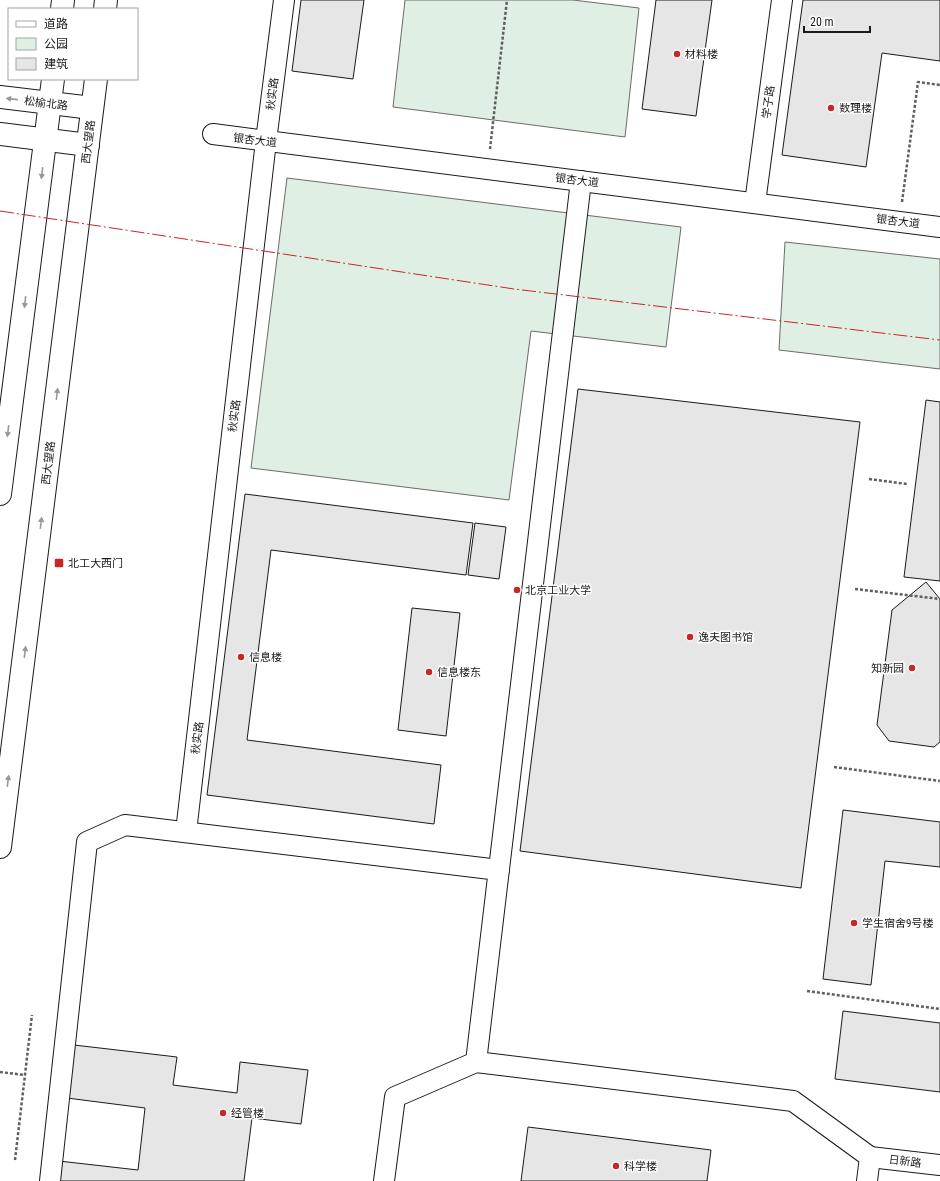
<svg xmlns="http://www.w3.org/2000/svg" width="940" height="1181" viewBox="0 0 940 1181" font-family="'Roboto Condensed','Noto Sans SC',sans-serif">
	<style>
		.green { fill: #e0efe3; stroke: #6a6a6a }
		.building { fill: #e6e6e6; stroke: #1a1a1a }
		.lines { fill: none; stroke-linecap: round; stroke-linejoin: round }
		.street-casing { stroke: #1a1a1a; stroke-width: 22 }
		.secondary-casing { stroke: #1a1a1a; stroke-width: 24 }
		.primary-casing { stroke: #1a1a1a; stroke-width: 24 }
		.path { stroke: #5f5f5f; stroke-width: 2.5; stroke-dasharray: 3 2; stroke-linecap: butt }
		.street { stroke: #fff; stroke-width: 20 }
		.secondary { stroke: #fff; stroke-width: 22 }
		.primary { stroke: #fff; stroke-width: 22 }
		.path-bridge { stroke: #5f5f5f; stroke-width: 2.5; stroke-dasharray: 3 2; stroke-linecap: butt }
		.power { stroke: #c62828; stroke-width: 1; stroke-dasharray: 14 3 2 3; stroke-linecap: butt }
		.oneway { fill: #989898 }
		.poi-dot { fill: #c62828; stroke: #fff; stroke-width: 1.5 }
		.labels { text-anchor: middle; stroke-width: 3; stroke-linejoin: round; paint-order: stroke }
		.poi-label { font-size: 11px; fill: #1a1a1a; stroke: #fff; text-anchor: start }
		.street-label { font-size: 11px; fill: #1a1a1a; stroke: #fff }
	</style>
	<rect width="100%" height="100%" fill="#fff"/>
	<g class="green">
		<polygon points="405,0 573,0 639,8 625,137 393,107"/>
		<polygon points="287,178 681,227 666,347 531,331 509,500 251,468"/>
		<polygon points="785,242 940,259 940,369 779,350"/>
	</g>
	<g class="building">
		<polygon points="301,0 364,0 353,79 292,71"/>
		<polygon points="656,0 712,0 696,116 642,109"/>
		<polygon points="803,0 940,0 940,61 882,53 866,167 782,155"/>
		<polygon points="578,389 860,422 801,888 520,851"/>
		<polygon points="926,400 940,402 940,581 904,577"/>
		<polygon points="245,494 473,523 466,575 271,550 247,740 441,765 434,824 207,795"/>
		<polygon points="475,523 506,527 499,579 468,575"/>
		<polygon points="926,582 940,599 940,742 934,747 889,741 877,725 892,610"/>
		<polygon points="412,608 460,613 446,736 398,730"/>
		<polygon points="843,810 940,822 940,867 885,861 871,985 823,979"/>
		<polygon points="843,1011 940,1023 940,1092 835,1079"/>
		<polygon points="74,1045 177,1057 173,1085 237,1093 240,1062 308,1070 301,1124 252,1118 244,1181 56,1181 59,1161 138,1170 145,1108 67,1098"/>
		<polygon points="528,1127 711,1150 707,1181 521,1181"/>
	</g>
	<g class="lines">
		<g class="street-casing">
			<g id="street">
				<polyline points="213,134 940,227"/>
				<polyline points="755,203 782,0"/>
				<polyline points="186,832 266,141 284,0"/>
				<polyline points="476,1062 581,181"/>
				<polyline points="870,1157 940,1165"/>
				<polyline points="50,1181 87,842 125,825 499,870"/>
				<polyline points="384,1181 395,1097 476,1062 793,1101 870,1157 867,1181"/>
			</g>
		</g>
		<g class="secondary-casing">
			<g id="secondary">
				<polyline points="0,97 92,108"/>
				<polyline points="0,134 88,145"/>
			</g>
		</g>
		<g class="primary-casing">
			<g id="primary">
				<polyline points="62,9 63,0"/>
				<polyline points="105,9 106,0"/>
				<polyline points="0,494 53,79"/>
				<polyline points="0,847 96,79"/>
			</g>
		</g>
		<g class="path">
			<polyline points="490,149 507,0"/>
			<polyline points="902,202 918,82 940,85"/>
			<polyline points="869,479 907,484"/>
			<polyline points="855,589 940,599"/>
			<polyline points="834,767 940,781"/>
			<polyline points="807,991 940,1009"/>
			<polyline points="15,1160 32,1015"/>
		</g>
		<use href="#street" class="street"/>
		<use href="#secondary" class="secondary"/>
		<use href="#primary" class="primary"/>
		<polyline class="path-bridge" points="0,1072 24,1075"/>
		<polyline class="power" points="0,211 514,289 940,340"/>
	</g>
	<defs><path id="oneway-solid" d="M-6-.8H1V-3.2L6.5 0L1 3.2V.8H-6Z"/></defs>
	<g class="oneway">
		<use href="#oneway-solid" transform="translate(12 99) rotate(-173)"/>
		<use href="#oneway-solid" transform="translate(42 173) rotate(97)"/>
		<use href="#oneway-solid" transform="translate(25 302) rotate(97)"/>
		<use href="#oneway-solid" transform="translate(57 394) rotate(-83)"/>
		<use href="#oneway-solid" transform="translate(8 431) rotate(97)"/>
		<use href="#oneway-solid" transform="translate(41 523) rotate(-83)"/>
		<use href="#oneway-solid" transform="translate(25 652) rotate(-83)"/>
		<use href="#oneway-solid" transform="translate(8 781) rotate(-83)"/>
	</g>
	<g class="poi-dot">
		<circle cx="677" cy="54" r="4"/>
		<circle cx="831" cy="108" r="4"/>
		<rect x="54" y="558" width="10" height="10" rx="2"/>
		<circle cx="517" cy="590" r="4"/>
		<circle cx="690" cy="637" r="4"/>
		<circle cx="241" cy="657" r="4"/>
		<circle cx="912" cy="668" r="4"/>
		<circle cx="429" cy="672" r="4"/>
		<circle cx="854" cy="923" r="4"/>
		<circle cx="223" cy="1113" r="4"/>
		<circle cx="616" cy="1166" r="4"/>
	</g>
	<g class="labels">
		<g class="poi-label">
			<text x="685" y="58">材料楼</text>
			<text x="839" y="112">数理楼</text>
			<text x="68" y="567">北工大西门</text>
			<text x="525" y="594">北京工业大学</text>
			<text x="698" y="641">逸夫图书馆</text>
			<text x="249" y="661">信息楼</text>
			<text x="904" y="672" text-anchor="end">知新园</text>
			<text x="437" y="676">信息楼东</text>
			<text x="862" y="927">学生宿舍9号楼</text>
			<text x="231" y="1117">经管楼</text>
			<text x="624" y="1170">科学楼</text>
		</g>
		<g class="street-label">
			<text transform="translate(272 94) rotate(-83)" y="4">秋实路</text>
			<text transform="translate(768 102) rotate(-82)" y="4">学子路</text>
			<text transform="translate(46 103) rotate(7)" y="4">松榆北路</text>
			<text transform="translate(255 140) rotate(7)" y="4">银杏大道</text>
			<text transform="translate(88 142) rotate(-83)" y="4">西大望路</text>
			<text transform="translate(577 180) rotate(7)" y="4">银杏大道</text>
			<text transform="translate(898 221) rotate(7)" y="4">银杏大道</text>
			<text transform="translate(234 416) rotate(-83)" y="4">秋实路</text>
			<text transform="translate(48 463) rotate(-83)" y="4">西大望路</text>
			<text transform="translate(197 738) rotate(-83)" y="4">秋实路</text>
			<text transform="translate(905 1161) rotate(7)" y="4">日新路</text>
		</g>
	</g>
	<rect x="8" y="8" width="130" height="72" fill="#ffffff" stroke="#a3a3a3"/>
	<rect x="16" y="21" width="20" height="6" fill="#ffffff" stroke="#a3a3a3"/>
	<text x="44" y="28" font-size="12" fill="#1a1a1a">道路</text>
	<rect x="16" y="38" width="20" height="12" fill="#e0efe3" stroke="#a3a3a3"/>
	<text x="44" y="48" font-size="12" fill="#1a1a1a">公园</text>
	<rect x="16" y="58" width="20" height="12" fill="#e6e6e6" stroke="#a3a3a3"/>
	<text x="44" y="68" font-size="12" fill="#1a1a1a">建筑</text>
	<path d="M804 26v6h66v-6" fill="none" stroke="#1a1a1a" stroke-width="2"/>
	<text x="810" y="26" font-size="12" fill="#1a1a1a" stroke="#ffffff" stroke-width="3" paint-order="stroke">20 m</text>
</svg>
